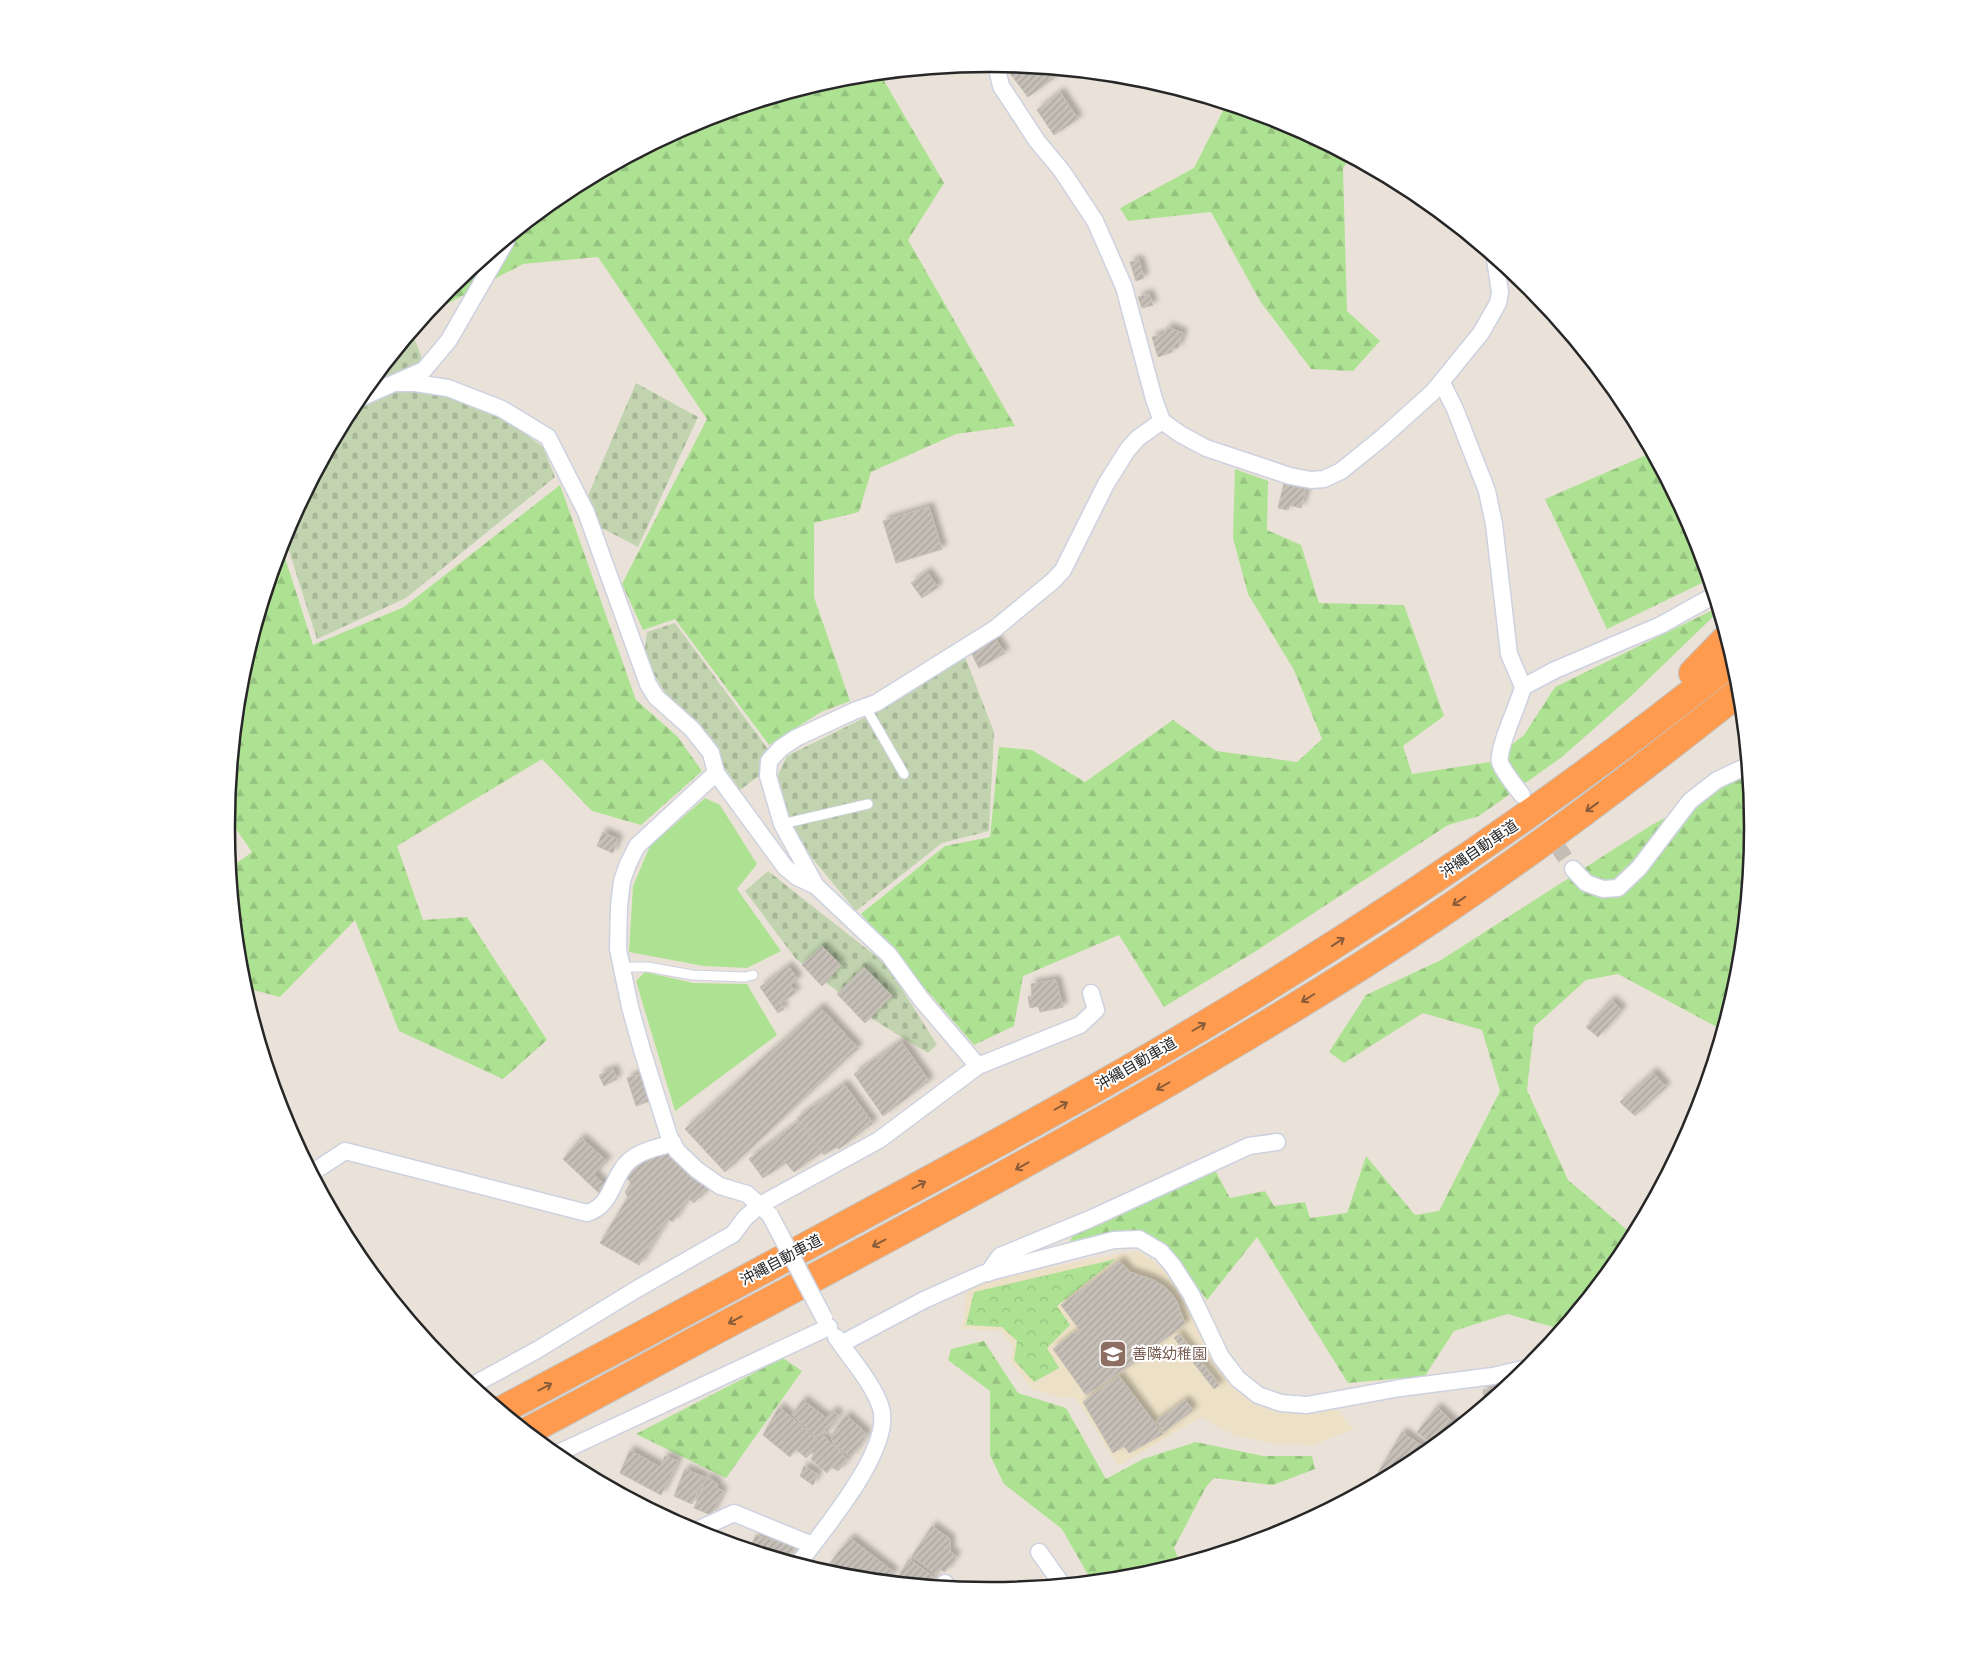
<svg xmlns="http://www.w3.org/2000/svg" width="1979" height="1654" viewBox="0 0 1979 1654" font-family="Figtree,'Noto Sans JP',sans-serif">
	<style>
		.education { fill: #ece0c6 }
		.grass { fill: #aee293 }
		.forest { fill: url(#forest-firs) }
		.cemetery { fill: url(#cemetery-stones) }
		.park { fill: url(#park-crowns) }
		.building { fill: url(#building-hatch); stroke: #c5beb2; filter: url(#shadow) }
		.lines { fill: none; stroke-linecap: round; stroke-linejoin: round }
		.street-tunnel { stroke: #c3bdb5; stroke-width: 16; stroke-dasharray: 16 8; stroke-linecap: butt }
		.lane-casing { stroke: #cdd1e0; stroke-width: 11 }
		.street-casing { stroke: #cdd1e0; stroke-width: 19 }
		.highway-casing { stroke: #c3c3c3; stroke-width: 30 }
		.lane { stroke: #fff; stroke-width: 9 }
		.street { stroke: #fff; stroke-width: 16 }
		.highway { stroke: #fe9b4f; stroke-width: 28 }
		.street-bridge-casing { stroke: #cdd1e0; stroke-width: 19; stroke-linecap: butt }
		.street-bridge { stroke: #fff; stroke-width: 16 }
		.oneway { stroke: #885b39 }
		.labels { text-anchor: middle; stroke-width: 4; stroke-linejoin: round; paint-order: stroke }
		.street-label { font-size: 15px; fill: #272727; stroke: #fff }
		.education-label { font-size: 15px; fill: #785e54; stroke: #fff; text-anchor: start }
		.rim { fill: none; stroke: #272727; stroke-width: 2.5 }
	</style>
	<defs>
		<pattern id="forest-firs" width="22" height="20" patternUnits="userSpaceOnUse" patternTransform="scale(1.25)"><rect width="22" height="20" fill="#aee293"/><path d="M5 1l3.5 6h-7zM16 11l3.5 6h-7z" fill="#96c27f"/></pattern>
		<pattern id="cemetery-stones" width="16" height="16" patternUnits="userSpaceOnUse" patternTransform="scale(1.25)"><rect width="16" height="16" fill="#c1d4af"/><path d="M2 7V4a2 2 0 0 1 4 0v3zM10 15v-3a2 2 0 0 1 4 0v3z" fill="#a6b697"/></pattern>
		<pattern id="park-crowns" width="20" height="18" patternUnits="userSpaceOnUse" patternTransform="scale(1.25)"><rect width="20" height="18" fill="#aee293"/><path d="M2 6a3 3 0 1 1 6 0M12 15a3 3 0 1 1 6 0" fill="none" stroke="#96c27f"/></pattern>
		<pattern id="building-hatch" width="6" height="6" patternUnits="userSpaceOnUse" patternTransform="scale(1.25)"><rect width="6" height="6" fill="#c5bfb8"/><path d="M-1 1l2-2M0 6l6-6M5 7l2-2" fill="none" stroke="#a9a49e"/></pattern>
		<filter id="shadow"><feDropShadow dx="4.5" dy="-4.5" stdDeviation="2.5" flood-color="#0004"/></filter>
	</defs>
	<rect width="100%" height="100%" fill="#eae2d8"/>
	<polygon class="education" points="1138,1251 1155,1262 1180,1287 1195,1323 1231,1383 1258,1405 1291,1413 1335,1406 1353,1429 1314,1445 1276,1444 1234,1435 1201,1417 1118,1466 1076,1398 1058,1397 1032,1389 1011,1362 1013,1346 1001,1331 962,1329 968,1286 1085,1260"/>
	<g class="grass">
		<polygon points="705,798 720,805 757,864 737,889 781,951 747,968 704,966 629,952 633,886 650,846"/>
		<polygon points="645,972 693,983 747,984 777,1035 675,1111 636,981"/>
	</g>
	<g class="forest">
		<polygon points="880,74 944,183 908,240 1015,426 956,434 871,472 859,512 814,523 814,597 850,701 821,712 769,745 675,619 643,630 622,584 707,419 598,257 523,264 428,314 450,287 566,192 698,122 841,78"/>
		<polygon points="1226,105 1282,122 1349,158 1343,169 1347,311 1380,341 1353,371 1311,369 1260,301 1211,212 1128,221 1120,208 1194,168"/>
		<polygon points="1651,453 1695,535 1708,580 1607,629 1545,499"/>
		<polygon points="1235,469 1268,481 1267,530 1301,545 1319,603 1404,605 1444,716 1403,746 1412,774 1490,762 1524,735 1555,687 1717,608 1718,612 1630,697 1562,757 1479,816 1448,825 1256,951 1164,1007 1119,935 1023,976 1014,1026 974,1045 861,914 945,846 990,837 999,747 1032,750 1085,782 1173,720 1216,751 1297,762 1322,739 1294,670 1248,594 1233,538"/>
		<polygon points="560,485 636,700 677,736 702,771 641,825 592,811 542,759 397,846 423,920 467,917 547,1040 503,1079 399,1031 355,920 280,997 245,988 241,976 230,868 252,852 227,816 241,678 281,545 313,645 404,607"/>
		<polygon points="1748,776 1753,827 1738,976 1723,1025 1715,1026 1618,974 1586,980 1534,1027 1527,1090 1568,1180 1633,1235 1624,1251 1566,1322 1554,1327 1507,1314 1454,1331 1425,1376 1348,1383 1257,1237 1207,1300 1164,1243 1130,1230 1069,1242 1075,1233 1215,1170 1230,1198 1265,1191 1274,1206 1305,1202 1310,1218 1347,1213 1366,1156 1415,1215 1439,1211 1500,1091 1482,1030 1423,1013 1344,1063 1329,1052 1366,995 1441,960 1650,826 1716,790"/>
		<polygon points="984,1341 1018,1393 1066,1408 1106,1479 1143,1459 1196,1442 1263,1456 1312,1456 1315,1469 1273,1485 1214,1478 1206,1487 1174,1548 1180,1563 1138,1576 1091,1580 1062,1529 1004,1484 990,1455 990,1391 948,1360 951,1349"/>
		<polygon points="783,1358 802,1371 726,1478 636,1434"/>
	</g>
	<g class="cemetery">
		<polygon points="412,333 436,393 450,396 497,413 543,447 555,477 406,598 317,639 284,535 355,403"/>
		<polygon points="636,383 698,417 638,547 598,526 587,498"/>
		<polygon points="675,623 770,752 760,775 740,790 691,719 667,696 644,657 647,632"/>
		<polygon points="964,654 994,732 989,831 942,843 856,911 798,841 781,798 778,775 787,756 876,712"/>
		<polygon points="768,871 887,965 937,1045 928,1053 874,1020 796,959 745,891"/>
	</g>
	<polygon class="park" points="1116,1259 1057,1306 1070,1325 1047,1348 1059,1368 1034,1382 1014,1360 1017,1341 1002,1327 966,1325 974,1292"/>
	<g class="building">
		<polygon points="1009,66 1049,70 1055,77 1028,97 1006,68"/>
		<polygon points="1060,92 1078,119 1054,135 1037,110"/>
		<polygon points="1139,260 1144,278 1136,281 1130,262"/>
		<polygon points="1149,294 1153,305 1142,308 1138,297"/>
		<polygon points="1167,327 1183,333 1178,348 1172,348 1172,352 1158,357 1152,337 1165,334"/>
		<polygon points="1284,484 1306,489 1301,508 1290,505 1288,510 1278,508"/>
		<polygon points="929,507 942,549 896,563 883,521"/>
		<polygon points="927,572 938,587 922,598 911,583"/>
		<polygon points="995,638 1005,653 979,668 971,652"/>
		<polygon points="603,832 618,839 613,853 597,846"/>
		<polygon points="822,946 841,965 822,986 802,965"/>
		<polygon points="788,966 798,979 790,985 796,992 780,1004 784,1009 778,1013 760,987"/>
		<polygon points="864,967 892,996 865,1023 837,994"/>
		<polygon points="1056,980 1063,1007 1040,1012 1038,1006 1030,1008 1028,997 1032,996 1031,984"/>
		<polygon points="1611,1000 1622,1010 1598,1037 1586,1027"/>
		<polygon points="820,1007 858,1048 725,1172 685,1129"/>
		<polygon points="901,1041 929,1081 883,1116 854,1074"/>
		<polygon points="613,1069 617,1079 604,1086 599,1075"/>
		<polygon points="1653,1072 1666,1087 1635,1116 1620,1102"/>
		<polygon points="644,1073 652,1100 636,1106 627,1078"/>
		<polygon points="844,1084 873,1123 839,1149 836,1147 824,1155 797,1118"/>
		<polygon points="799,1121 822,1152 794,1172 786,1163 763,1178 749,1159"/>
		<polygon points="581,1138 607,1161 594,1174 607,1187 600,1194 563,1159"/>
		<polygon points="672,1151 710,1187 694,1203 688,1198 673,1222 667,1219 639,1265 600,1243 628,1197 625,1192 631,1183 627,1178 641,1157"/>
		<polygon points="1120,1261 1130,1272 1151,1279 1162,1285 1171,1293 1177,1302 1185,1324 1131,1365 1086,1395 1053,1349 1079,1329 1061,1305"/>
		<polygon points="1179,1334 1219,1385 1214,1389 1174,1338"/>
		<polygon points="1119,1376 1163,1434 1129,1453 1124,1446 1113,1453 1083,1402"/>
		<polygon points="1506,1386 1485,1403 1483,1390"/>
		<polygon points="803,1400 826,1418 833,1411 839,1415 827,1432 824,1431 818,1438 792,1415"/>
		<polygon points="1185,1400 1193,1410 1164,1432 1156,1421"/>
		<polygon points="779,1407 819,1441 823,1436 848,1459 838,1471 832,1467 827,1473 811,1459 814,1454 812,1452 806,1458 796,1449 790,1457 763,1435"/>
		<polygon points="1437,1407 1457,1426 1433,1445 1417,1432"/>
		<polygon points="846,1415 867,1434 851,1457 834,1445 831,1436"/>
		<polygon points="1402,1432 1428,1450 1413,1462 1379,1480 1375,1478"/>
		<polygon points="630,1450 660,1467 665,1456 678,1461 661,1495 620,1473"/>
		<polygon points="804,1466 818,1474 813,1485 800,1476"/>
		<polygon points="685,1469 704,1477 692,1504 674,1496"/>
		<polygon points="707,1477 717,1483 717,1488 723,1491 711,1515 694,1508"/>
		<polygon points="932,1526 950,1539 950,1550 956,1557 945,1572 940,1569 936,1575 912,1556"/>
		<polygon points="756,1535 795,1547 786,1559 750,1548"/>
		<polygon points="850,1538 894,1572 888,1580 847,1576 830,1563"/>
		<polygon points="909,1559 934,1577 930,1584 896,1581"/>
	</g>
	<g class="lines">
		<polyline class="street-tunnel" points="1529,805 1573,869"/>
		<g class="lane-casing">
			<g id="lane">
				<polyline points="866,708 904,774"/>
				<polyline points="782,824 868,804"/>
				<polyline points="621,967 648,967 692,975 745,977 753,975"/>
			</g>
		</g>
		<g class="street-casing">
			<g id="street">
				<polyline points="996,64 1001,86 1037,141 1062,171 1095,221 1124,287 1154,399 1162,421 1180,434 1206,448 1290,476 1311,480 1324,479 1341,471 1383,437 1433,392 1481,333 1498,303 1500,292 1495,259"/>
				<polyline points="397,383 415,383 448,388 502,409 548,437 586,512 648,684 656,697 692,729 711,753 716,773 785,867 797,877 816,886 889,955 921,999 978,1066"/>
				<path d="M1442,383L1455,409L1487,491L1494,524L1509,654L1523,687C1519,704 1497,748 1500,762C1502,770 1516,787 1522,795"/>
				<polyline points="358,399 424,370 449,340 506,241"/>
				<polyline points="1523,687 1555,670 1661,625 1713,596"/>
				<polyline points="716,773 637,846 628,864 622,881 619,906 618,949 630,1007 642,1050 669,1136 677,1151 697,1170 720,1186 747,1194 767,1212"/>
				<polyline points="1573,869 1586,883 1603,889 1618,888 1639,868 1690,801 1717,780 1747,766"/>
				<polyline points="816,886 782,824 768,776 769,761 781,748 796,738 854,711 876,703 996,628 1054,580 1063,570 1106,484 1128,449 1138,438 1162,421"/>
				<path d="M313,1172L345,1151L587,1213C612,1206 612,1178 627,1163C640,1150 657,1148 673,1143"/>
				<polyline points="988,1273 1000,1256 1090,1219 1249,1146 1277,1142"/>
				<polyline points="841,1344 924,1300 982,1274 1114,1240 1139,1239 1161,1252 1173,1266 1191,1294 1221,1357 1238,1379 1258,1395 1281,1403 1307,1405 1400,1388 1493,1376 1527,1368"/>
				<polyline points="473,1385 537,1350 637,1289 733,1234 745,1218 760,1205 879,1140 978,1066 1080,1025 1096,1010 1091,993"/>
				<polyline points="556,1454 829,1327"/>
				<polyline points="695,1531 734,1513 812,1545"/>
				<polyline points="1039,1552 1061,1583"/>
				<path d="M799,1563C823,1530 893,1449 881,1408C873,1383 850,1358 836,1337"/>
				<polyline points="944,1586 945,1583"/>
			</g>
		</g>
		<g class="highway-casing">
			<g id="highway">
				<polyline points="1693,673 1726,639"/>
				<path d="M502,1410C628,1343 754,1275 879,1207C1009,1137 1139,1066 1264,989C1427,888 1584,780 1733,660"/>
				<path d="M528,1431C606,1390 683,1347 761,1306C965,1197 1169,1088 1364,964C1495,881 1618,788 1739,692"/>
			</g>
		</g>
		<use href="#lane" class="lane"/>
		<use href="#street" class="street"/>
		<use href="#highway" class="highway"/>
		<g class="street-bridge-casing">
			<polyline id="street-bridge" points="770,1215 824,1318"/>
		</g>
		<use href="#street-bridge" class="street-bridge"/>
	</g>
	<defs><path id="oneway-shaft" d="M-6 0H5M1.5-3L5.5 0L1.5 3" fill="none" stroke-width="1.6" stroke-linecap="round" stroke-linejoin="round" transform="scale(1.25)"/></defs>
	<g class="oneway">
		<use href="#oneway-shaft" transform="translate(1592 807) rotate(144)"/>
		<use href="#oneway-shaft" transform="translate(1459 901) rotate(146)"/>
		<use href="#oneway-shaft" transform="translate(1338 942) rotate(-33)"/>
		<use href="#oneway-shaft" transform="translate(1308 998) rotate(148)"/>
		<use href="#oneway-shaft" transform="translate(1199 1027) rotate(-30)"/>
		<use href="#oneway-shaft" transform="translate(1163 1086) rotate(150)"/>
		<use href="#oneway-shaft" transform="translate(1061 1106) rotate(-30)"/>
		<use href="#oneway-shaft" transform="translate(1022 1166) rotate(151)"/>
		<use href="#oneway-shaft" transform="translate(919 1185) rotate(-28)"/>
		<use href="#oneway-shaft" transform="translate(879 1243) rotate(152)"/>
		<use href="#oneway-shaft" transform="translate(735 1320) rotate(152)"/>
		<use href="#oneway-shaft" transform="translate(545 1387) rotate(-28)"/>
	</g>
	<defs>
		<g id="school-square" transform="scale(1.4375)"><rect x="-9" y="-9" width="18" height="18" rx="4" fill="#8d6e63" stroke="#fff"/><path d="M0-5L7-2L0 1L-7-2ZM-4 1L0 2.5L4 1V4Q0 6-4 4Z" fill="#fff"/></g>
	</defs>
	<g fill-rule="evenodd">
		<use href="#school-square" x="1113" y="1354"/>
	</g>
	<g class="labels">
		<g class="street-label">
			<text transform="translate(1479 849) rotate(-34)" y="5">沖縄自動車道</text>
			<text transform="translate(1136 1064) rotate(-30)" y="5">沖縄自動車道</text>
			<text transform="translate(781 1260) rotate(-28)" y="5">沖縄自動車道</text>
		</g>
		<g class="education-label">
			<text x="1132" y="1359">善隣幼稚園</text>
		</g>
	</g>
	<path d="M0 0H1979V1654H0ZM989 72H990A754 754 0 0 1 1744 826V828A754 754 0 0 1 990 1582H989A754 754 0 0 1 235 828V826A754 754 0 0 1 989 72Z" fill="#fff" fill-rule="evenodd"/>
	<path class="rim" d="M989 72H990A754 754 0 0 1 1744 826V828A754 754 0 0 1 990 1582H989A754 754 0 0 1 235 828V826A754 754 0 0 1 989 72Z"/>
</svg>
